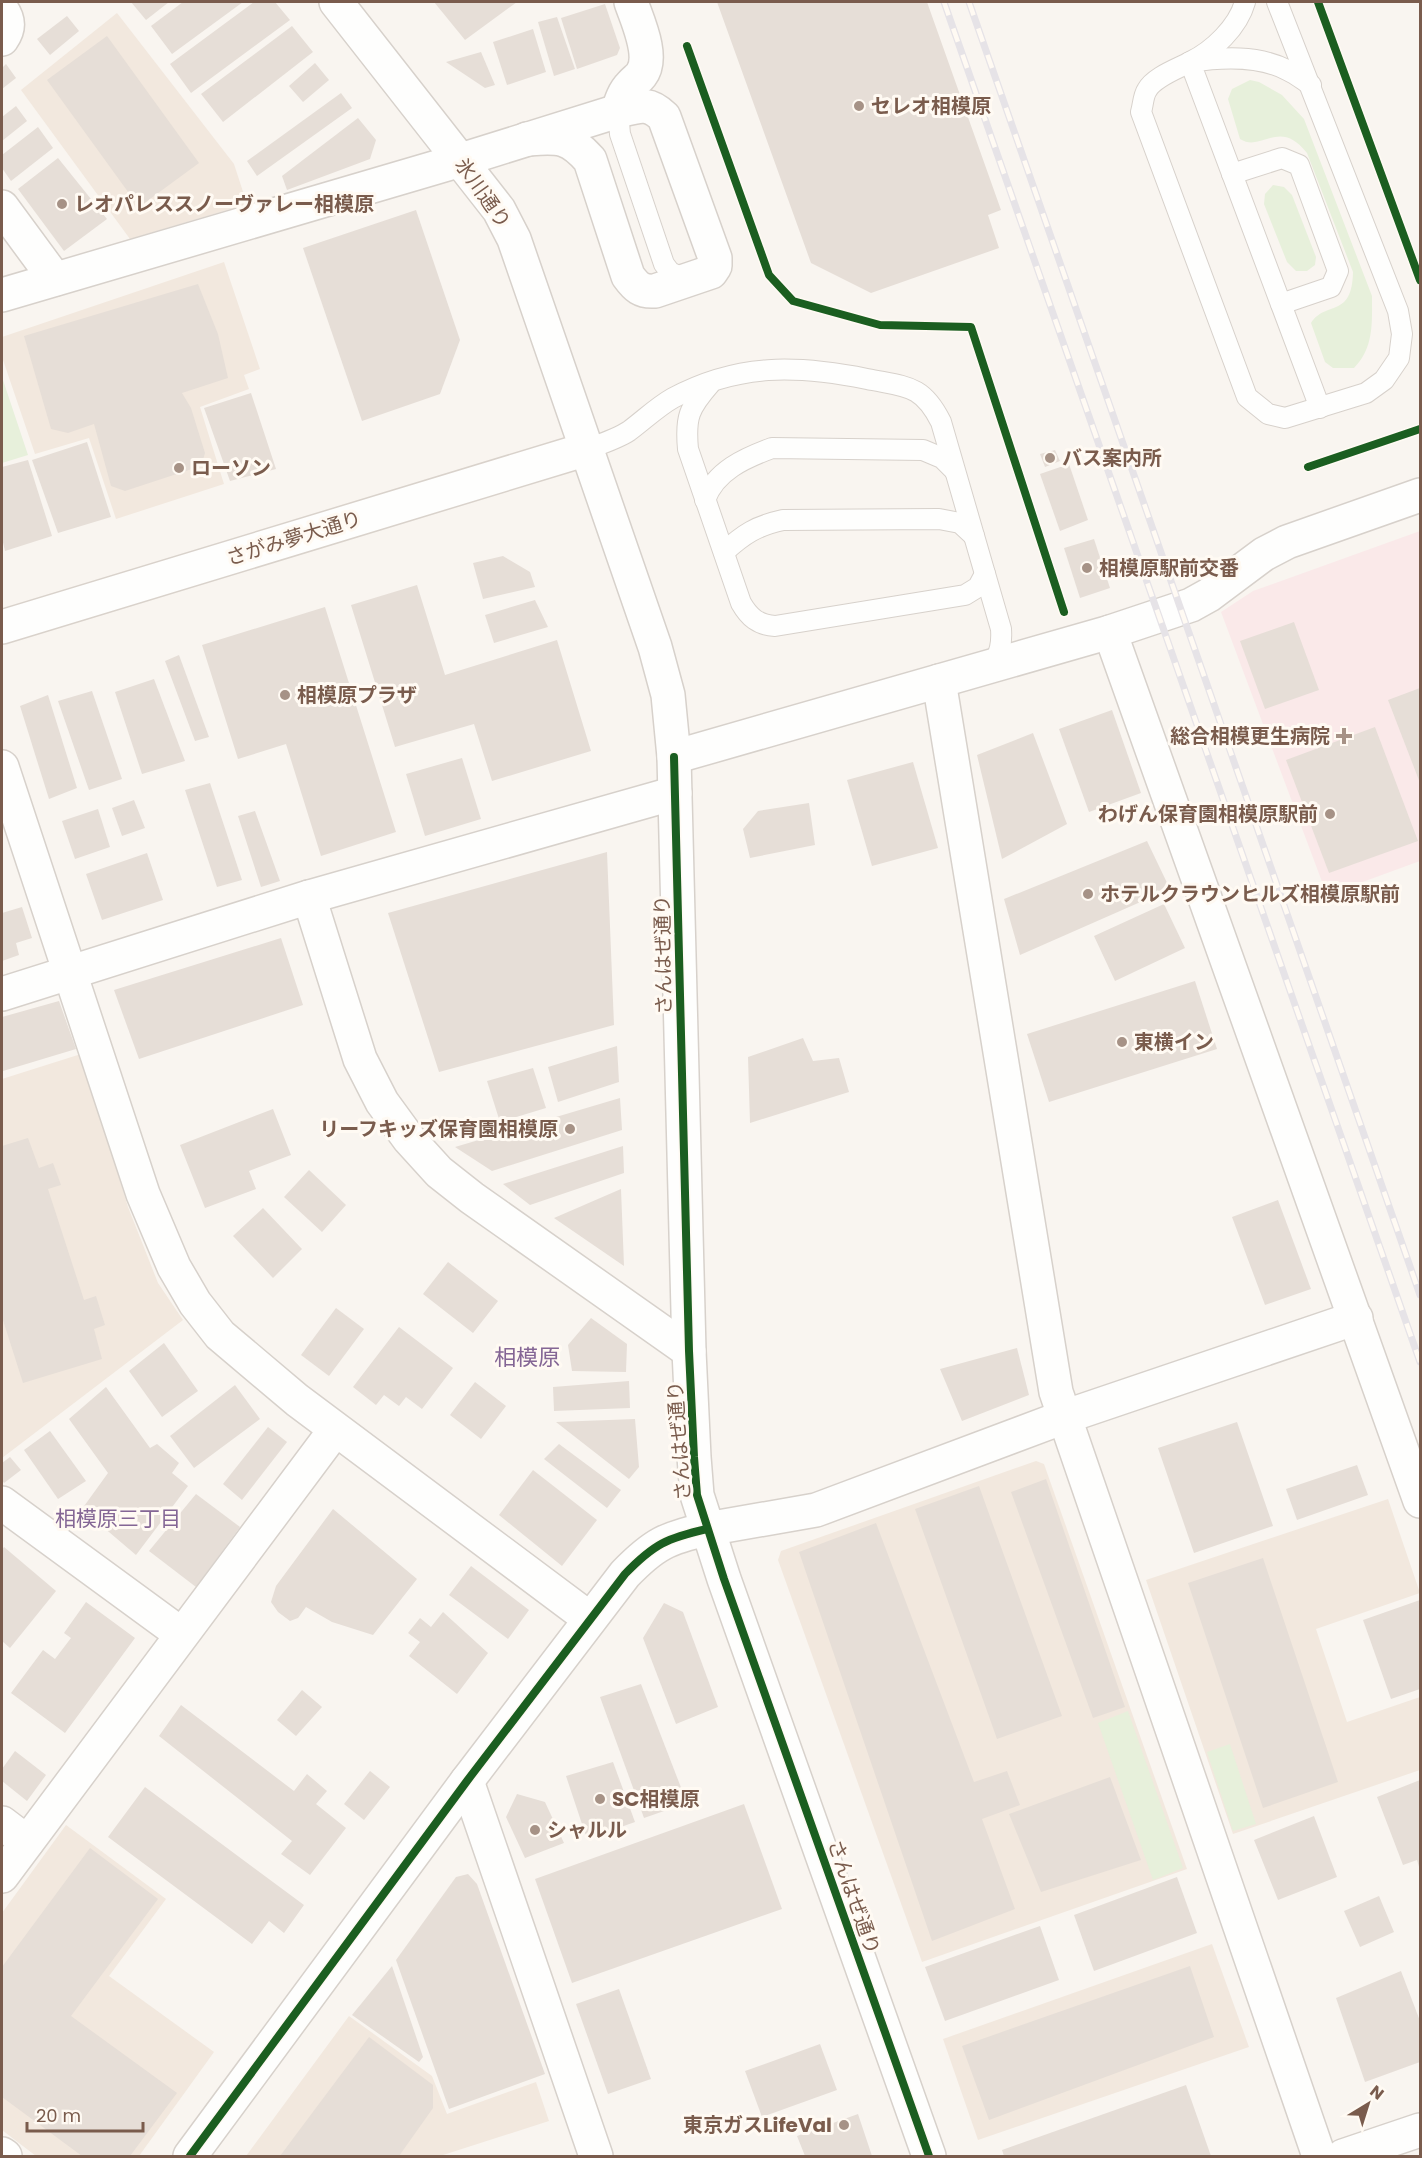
<svg xmlns="http://www.w3.org/2000/svg" width="1422" height="2158" viewBox="0 0 1422 2158" font-family="Poppins,'Noto Sans JP',sans-serif">
	<style>
		.residential { fill: #f2e8de }
		.medical { fill: #fae9e9 }
		.green { fill: #e7f0db }
		.building { fill: #e6ded7 }
		.lines { fill: none; stroke-linecap: round; stroke-linejoin: round }
		.service-casing { stroke: #d7d1cb; stroke-width: 22 }
		.minor-casing { stroke: #d7d1cb; stroke-width: 36 }
		.tertiary-casing { stroke: #d7d1cb; stroke-width: 36 }
		.secondary-casing { stroke: #d9d2cb; stroke-width: 36 }
		.service { stroke: #fefefd; stroke-width: 20 }
		.minor { stroke: #fefefd; stroke-width: 33 }
		.tertiary { stroke: #fefefd; stroke-width: 33 }
		.secondary { stroke: #fefefd; stroke-width: 33 }
		.rail-casing { stroke: #e6e3e7; stroke-width: 7 }
		.rail { stroke: #fffaf3; stroke-width: 4.5; stroke-dasharray: 14; stroke-linecap: butt }
		.cycleway-casing { stroke: #fffaf3; stroke-width: 11 }
		.cycleway { stroke: #1b5e20; stroke-width: 8 }
		.poi-dot { fill: #a69286; stroke: #fffaf3; stroke-width: 2 }
		.labels { text-anchor: middle; stroke-width: 6; stroke-linejoin: round; paint-order: stroke }
		.poi-label { font-size: 20px; font-weight: bold; fill: #7a5c4d; stroke: #fffaf3; text-anchor: start }
		.street-label { font-size: 20px; fill: #7a5c4d; stroke: #fffaf3 }
		.neighbourhood-label { font-size: 21px; fill: #846695; stroke: #fffaf3 }
		.quarter-label { font-size: 22px; fill: #846695; stroke: #fffaf3 }
	</style>
	<rect width="100%" height="100%" fill="#f9f5f0"/>
	<g class="residential">
		<polygon points="117,13 234,164 247,204 130,239 21,90"/>
		<polygon points="224,262 260,369 244,375 249,389 200,407 224,484 116,519 89,438 35,454 2,357 2,337"/>
		<polygon points="81,1054 128,1207 158,1283 183,1320 2,1458 2,1079"/>
		<polygon points="1036,1461 1044,1464 1187,1869 922,1962 778,1560 781,1551"/>
		<polygon points="1388,1499 1420,1593 1316,1629 1347,1722 1420,1697 1420,1770 1233,1834 1146,1580"/>
		<polygon points="66,1825 166,1899 109,1976 214,2052 139,2156 36,2156 2,2130 2,1913"/>
		<polygon points="1212,1944 1249,2047 978,2140 943,2039"/>
		<polygon points="349,2016 432,2076 447,2114 536,2082 549,2121 440,2156 246,2156"/>
	</g>
	<polygon class="medical" points="1420,531 1420,861 1327,895 1221,612 1253,591"/>
	<g class="green">
		<path d="M1250,80L1259,82L1282,95L1304,119L1372,296C1372,323 1374,348 1354,368H1333L1325,362L1311,323C1326,300 1352,319 1353,272L1307,153C1279,117 1262,153 1240,139L1228,99L1232,89Z"/>
		<polygon points="1273,185 1284,187 1292,195 1316,257 1315,265 1307,271 1296,271 1287,262 1264,204 1265,194"/>
		<polygon points="2,377 28,455 2,463"/>
		<polygon points="1128,1711 1183,1868 1153,1880 1098,1723"/>
		<polygon points="1230,1744 1256,1824 1233,1831 1207,1752"/>
	</g>
	<g class="building">
		<polygon points="131,2 169,2 146,20"/>
		<polygon points="183,2 243,2 172,54 151,26"/>
		<polygon points="254,2 275,2 290,20 191,93 170,64"/>
		<polygon points="434,2 517,2 465,40"/>
		<polygon points="717,2 927,2 1001,210 988,215 999,248 871,293 811,263"/>
		<polygon points="605,4 620,48 617,55 577,69 561,18"/>
		<polygon points="67,16 79,31 50,55 37,39"/>
		<polygon points="557,17 575,69 554,76 538,22"/>
		<polygon points="292,26 313,52 223,122 201,94"/>
		<polygon points="533,29 546,72 507,85 493,42"/>
		<polygon points="107,36 199,163 139,207 47,80"/>
		<polygon points="481,52 495,85 485,88 446,62"/>
		<polygon points="315,63 329,80 303,102 289,86"/>
		<polygon points="6,64 16,78 2,89 2,68"/>
		<polygon points="341,93 352,108 257,176 247,161"/>
		<polygon points="16,106 27,121 2,141 2,117"/>
		<polygon points="358,118 376,140 370,159 287,190 282,176"/>
		<polygon points="38,127 53,148 11,181 2,168 2,155"/>
		<polygon points="58,158 107,219 64,251 18,189"/>
		<polygon points="416,210 460,340 440,394 362,421 303,248"/>
		<polygon points="198,284 218,334 228,378 182,393 191,408 205,453 201,466 125,491 111,486 94,424 68,433 51,429 24,336"/>
		<polygon points="251,393 276,469 230,481 204,408"/>
		<polygon points="87,442 111,517 58,533 32,460"/>
		<polygon points="1055,450 1060,461 1045,467 1040,454"/>
		<polygon points="28,460 52,536 5,551 2,538 2,467"/>
		<polygon points="1069,464 1088,520 1060,531 1040,474"/>
		<polygon points="1094,539 1110,588 1080,598 1064,548"/>
		<polygon points="503,556 530,572 535,587 483,599 473,563"/>
		<polygon points="417,585 445,675 557,640 591,751 492,781 474,724 395,747 351,605"/>
		<polygon points="535,600 548,627 494,643 485,615"/>
		<polygon points="325,607 396,832 321,856 286,744 238,759 202,645"/>
		<polygon points="1294,622 1319,690 1265,709 1240,641"/>
		<polygon points="179,655 209,737 195,741 165,661"/>
		<polygon points="154,679 185,761 142,774 115,692"/>
		<polygon points="1420,688 1420,783 1388,700"/>
		<polygon points="92,691 122,779 89,790 58,701"/>
		<polygon points="48,695 77,788 49,799 20,706"/>
		<polygon points="1112,710 1141,793 1089,812 1059,729"/>
		<polygon points="1375,727 1418,841 1329,873 1286,760"/>
		<polygon points="1033,733 1067,824 1002,859 977,755"/>
		<polygon points="462,758 481,819 425,836 406,774"/>
		<polygon points="913,762 938,848 872,866 847,780"/>
		<polygon points="210,783 242,880 217,887 185,790"/>
		<polygon points="134,800 145,828 122,836 112,808"/>
		<polygon points="809,803 815,845 750,858 743,829 758,811"/>
		<polygon points="98,809 110,847 75,859 62,821"/>
		<polygon points="255,811 280,881 261,887 238,816"/>
		<polygon points="1147,841 1170,889 1020,955 1004,899"/>
		<polygon points="607,852 614,1025 439,1072 388,913"/>
		<polygon points="147,853 163,900 102,920 86,874"/>
		<polygon points="1164,904 1185,948 1115,981 1094,936"/>
		<polygon points="22,907 32,938 16,943 19,955 2,961 2,913"/>
		<polygon points="281,938 303,1005 139,1059 114,990"/>
		<polygon points="1195,981 1217,1049 1049,1102 1027,1034"/>
		<polygon points="59,1001 76,1049 3,1071 2,1066 2,1017"/>
		<polygon points="803,1038 813,1061 839,1058 849,1092 750,1123 748,1057"/>
		<polygon points="617,1046 619,1082 558,1102 548,1067"/>
		<polygon points="533,1068 546,1108 500,1122 487,1081"/>
		<polygon points="620,1098 622,1130 492,1171 455,1147"/>
		<polygon points="273,1109 291,1155 249,1171 256,1189 205,1208 180,1145"/>
		<polygon points="28,1138 39,1168 53,1163 61,1185 48,1189 84,1300 96,1296 105,1325 94,1329 102,1359 23,1383 2,1317 2,1146"/>
		<polygon points="623,1146 624,1173 530,1205 503,1184"/>
		<polygon points="309,1170 346,1205 322,1232 284,1197"/>
		<polygon points="621,1189 624,1266 554,1218"/>
		<polygon points="1278,1200 1311,1289 1265,1305 1232,1217"/>
		<polygon points="263,1208 302,1249 273,1278 233,1236"/>
		<polygon points="448,1262 498,1301 473,1333 423,1294"/>
		<polygon points="336,1308 364,1329 329,1376 301,1355"/>
		<polygon points="591,1318 627,1344 626,1372 572,1371 568,1345"/>
		<polygon points="399,1327 453,1368 422,1409 406,1397 399,1406 384,1395 376,1405 353,1387"/>
		<polygon points="164,1343 198,1391 162,1417 129,1371"/>
		<polygon points="1017,1348 1029,1395 962,1421 940,1369"/>
		<polygon points="629,1381 630,1408 554,1411 553,1387"/>
		<polygon points="475,1382 506,1406 481,1439 450,1415"/>
		<polygon points="235,1385 260,1419 194,1468 170,1436"/>
		<polygon points="106,1387 150,1448 157,1444 179,1463 172,1473 188,1486 136,1555 82,1509 108,1473 69,1419"/>
		<polygon points="635,1419 639,1467 629,1479 556,1422"/>
		<polygon points="1237,1422 1273,1526 1194,1553 1158,1448"/>
		<polygon points="268,1427 287,1442 242,1500 223,1484"/>
		<polygon points="50,1431 86,1481 58,1499 24,1450"/>
		<polygon points="559,1444 621,1490 607,1508 544,1459"/>
		<polygon points="10,1457 21,1470 4,1483 2,1480 2,1463"/>
		<polygon points="1357,1465 1368,1495 1297,1520 1286,1489"/>
		<polygon points="533,1470 597,1520 562,1566 499,1515"/>
		<polygon points="1046,1479 1125,1707 1093,1718 1011,1492"/>
		<polygon points="979,1486 1062,1716 997,1739 915,1509"/>
		<polygon points="196,1494 240,1527 196,1587 149,1551"/>
		<polygon points="333,1509 417,1579 373,1635 332,1622 306,1607 298,1618 290,1621 278,1612 271,1602 276,1586"/>
		<polygon points="876,1523 974,1782 1007,1771 1020,1805 982,1819 1015,1909 932,1941 799,1552"/>
		<polygon points="4,1547 56,1591 10,1648 2,1641 2,1550"/>
		<polygon points="1263,1558 1338,1782 1263,1808 1188,1583"/>
		<polygon points="471,1566 529,1610 508,1639 449,1595"/>
		<polygon points="1420,1600 1420,1689 1391,1699 1363,1620"/>
		<polygon points="86,1602 135,1638 65,1733 11,1693 43,1650 55,1659 71,1638 64,1633"/>
		<polygon points="664,1603 683,1612 718,1707 676,1724 643,1638"/>
		<polygon points="443,1612 488,1653 457,1694 409,1656 420,1642 408,1633 420,1618 431,1627"/>
		<polygon points="641,1684 687,1803 644,1818 600,1697"/>
		<polygon points="302,1690 322,1707 296,1736 277,1720"/>
		<polygon points="181,1705 294,1791 307,1774 327,1791 316,1804 346,1828 310,1875 281,1854 292,1841 159,1736"/>
		<polygon points="15,1751 46,1775 27,1801 2,1781 2,1769"/>
		<polygon points="613,1762 635,1822 587,1839 566,1776"/>
		<polygon points="370,1771 390,1787 364,1820 344,1804"/>
		<polygon points="1110,1777 1141,1860 1041,1892 1009,1814"/>
		<polygon points="1420,1780 1420,1870 1417,1860 1403,1865 1377,1797"/>
		<polygon points="145,1787 304,1905 284,1933 269,1921 252,1944 108,1837"/>
		<polygon points="517,1794 545,1802 564,1843 525,1858 506,1817"/>
		<polygon points="744,1804 782,1909 572,1983 535,1879"/>
		<polygon points="1314,1816 1337,1877 1278,1900 1254,1840"/>
		<polygon points="90,1848 158,1899 71,2016 177,2093 130,2156 82,2156 2,2097 2,1967"/>
		<polygon points="468,1874 477,1884 545,2074 449,2109 396,1960 456,1877"/>
		<polygon points="1177,1877 1197,1933 1094,1971 1074,1915"/>
		<polygon points="1379,1896 1394,1932 1360,1947 1344,1911"/>
		<polygon points="1040,1926 1059,1980 945,2021 925,1967"/>
		<polygon points="392,1966 423,2057 419,2062 352,2015"/>
		<polygon points="1190,1966 1214,2037 989,2120 962,2046"/>
		<polygon points="1401,1971 1420,2021 1420,2062 1365,2082 1336,1998"/>
		<polygon points="619,1989 651,2079 608,2094 576,2004"/>
		<polygon points="369,2037 433,2085 433,2108 399,2156 280,2156"/>
		<polygon points="820,2044 837,2090 762,2117 745,2071"/>
		<polygon points="1186,2085 1211,2156 1004,2156 1002,2150"/>
		<polygon points="858,2114 872,2156 805,2156 797,2136"/>
	</g>
	<g class="lines">
		<g class="service-casing">
			<g id="service">
				<path d="M1245,2C1238,27 1213,51 1190,62C1177,69 1154,77 1147,90C1143,96 1143,106 1141,112L1247,397L1268,414L1285,418L1366,393L1384,380L1399,358L1402,334L1398,311L1277,2"/>
				<path d="M1311,85C1303,80 1296,74 1287,70C1258,55 1222,57 1190,62L1320,408"/>
				<polyline points="618,111 620,134 664,264 670,272 689,281"/>
				<polyline points="1232,174 1282,158 1299,165 1338,271 1331,287 1281,304"/>
				<path d="M710,384C689,408 685,417 688,449L741,603C749,617 758,625 775,626L965,595L978,587L985,574"/>
				<path d="M587,449C601,444 617,439 629,431C644,420 657,407 673,398C738,363 797,365 867,379C906,387 922,384 941,422L1001,629C1002,644 1000,653 992,665"/>
				<path d="M705,500C715,471 745,458 772,448L923,450L942,458L954,470"/>
				<path d="M724,552C744,534 756,526 783,520L939,519L960,523L974,536"/>
			</g>
		</g>
		<g class="minor-casing">
			<g id="minor">
				<path d="M2,10C9,20 9,29 2,39"/>
				<path d="M618,111C621,101 624,92 631,85C634,81 638,79 641,75C655,57 637,20 631,2"/>
				<path d="M527,139C558,137 568,135 590,160L628,276C636,287 641,292 655,291L711,272L715,266V258L664,117C648,101 639,106 618,111"/>
				<polyline points="2,207 55,279"/>
				<polyline points="2,295 461,160"/>
				<polyline points="1420,495 1287,542 1264,554 1209,595 1191,605 1110,632 1420,1501"/>
				<polyline points="939,681 1056,1392 1319,2156"/>
				<polyline points="2,767 143,1194 174,1267 195,1303 220,1335 297,1400 590,1619"/>
				<polyline points="309,897 360,1059 382,1102 409,1139 439,1172 472,1198 689,1351"/>
				<polyline points="2,994 309,897 675,793"/>
				<polyline points="2,1503 181,1634"/>
				<polyline points="707,1529 816,1510 1064,1417 1356,1318"/>
				<polyline points="467,1781 596,2156"/>
				<polyline points="2,1823 27,1842"/>
				<polyline points="2,1876 335,1430"/>
				<polyline points="2,2154 5,2156"/>
				<polyline points="1343,2156 1420,2130"/>
			</g>
		</g>
		<g class="tertiary-casing">
			<g id="tertiary">
				<polyline points="336,2 499,210 514,239 655,647 668,695 674,757 689,1351 694,1457 697,1495 724,1579 929,2156"/>
				<polyline points="461,160 618,111"/>
				<polyline points="674,757 1110,632"/>
				<path d="M190,2156L467,1781L625,1574C654,1544 667,1538 707,1529"/>
			</g>
		</g>
		<g class="secondary-casing">
			<polyline id="secondary" points="2,627 587,449"/>
		</g>
		<use href="#service" class="service"/>
		<use href="#minor" class="minor"/>
		<use href="#tertiary" class="tertiary"/>
		<use href="#secondary" class="secondary"/>
		<g class="rail-casing">
			<g id="rail">
				<polyline points="944,2 1420,1362"/>
				<polyline points="969,2 1420,1295"/>
			</g>
		</g>
		<use href="#rail" class="rail"/>
		<g class="cycleway-casing">
			<g id="cycleway">
				<polyline points="1318,2 1420,280"/>
				<polyline points="687,46 769,275 793,301 880,325 971,327 1064,612"/>
				<polyline points="1308,467 1420,429"/>
				<polyline points="674,757 689,1351 694,1457 697,1495 724,1579 929,2156"/>
				<path d="M190,2156L467,1781L625,1574C654,1544 667,1538 707,1529"/>
			</g>
		</g>
		<use href="#cycleway" class="cycleway"/>
	</g>
	<g class="poi-dot">
		<circle cx="859" cy="106" r="6"/>
		<circle cx="62" cy="204" r="6"/>
		<circle cx="1050" cy="458" r="6"/>
		<circle cx="179" cy="468" r="6"/>
		<circle cx="1087" cy="568" r="6"/>
		<circle cx="285" cy="695" r="6"/>
		<path d="M1341 727h6v6h6v6h-6v6h-6v-6h-6v-6h6z"/>
		<circle cx="1330" cy="814" r="6"/>
		<circle cx="1088" cy="894" r="6"/>
		<circle cx="1122" cy="1042" r="6"/>
		<circle cx="570" cy="1129" r="6"/>
		<circle cx="600" cy="1799" r="6"/>
		<circle cx="535" cy="1830" r="6"/>
		<circle cx="844" cy="2125" r="6"/>
	</g>
	<g class="labels">
		<g class="poi-label">
			<text x="871" y="113">セレオ相模原</text>
			<text x="74" y="211">レオパレススノーヴァレー相模原</text>
			<text x="1062" y="465">バス案内所</text>
			<text x="191" y="475">ローソン</text>
			<text x="1099" y="575">相模原駅前交番</text>
			<text x="297" y="702">相模原プラザ</text>
			<text x="1330" y="743" text-anchor="end">総合相模更生病院</text>
			<text x="1318" y="821" text-anchor="end">わげん保育園相模原駅前</text>
			<text x="1100" y="901">ホテルクラウンヒルズ相模原駅前</text>
			<text x="1134" y="1049">東横イン</text>
			<text x="558" y="1136" text-anchor="end">リーフキッズ保育園相模原</text>
			<text x="612" y="1806">SC相模原</text>
			<text x="547" y="1837">シャルル</text>
			<text x="832" y="2132" text-anchor="end">東京ガスLifeVal</text>
		</g>
		<g class="street-label">
			<text transform="translate(483 193) rotate(55)" y="7">氷川通り</text>
			<text transform="translate(294 538) rotate(-17)" y="7">さがみ夢大通り</text>
			<text transform="translate(663 955) rotate(-91)" y="7">さんはぜ通り</text>
			<text transform="translate(679 1441) rotate(-94)" y="7">さんはぜ通り</text>
			<text transform="translate(854 1897) rotate(71)" y="7">さんはぜ通り</text>
		</g>
		<g class="neighbourhood-label">
			<text x="118" y="1526">相模原三丁目</text>
		</g>
		<g class="quarter-label">
			<text x="527" y="1365">相模原</text>
		</g>
	</g>
	<rect width="1422" height="2158" fill="none" stroke="#7a5c4d" stroke-width="6"/>
	<g transform="translate(1368 2104) rotate(38)" stroke="#fffaf3" stroke-width="4.5" paint-order="stroke">
	<path d="M0-4.5L10 22L0 15L-10 22Z" fill="#7a5c4d"/>
	<text y="-9" font-size="16" font-weight="bold" text-anchor="middle" fill="#7a5c4d">N</text>
	</g>
	<path d="M27 2122v9h116v-9" fill="none" stroke="#7a5c4d" stroke-width="3"/>
	<text x="36" y="2122" font-size="18" fill="#7a5c4d" stroke="#fffaf3" stroke-width="4.5" paint-order="stroke">20 m</text>
</svg>
